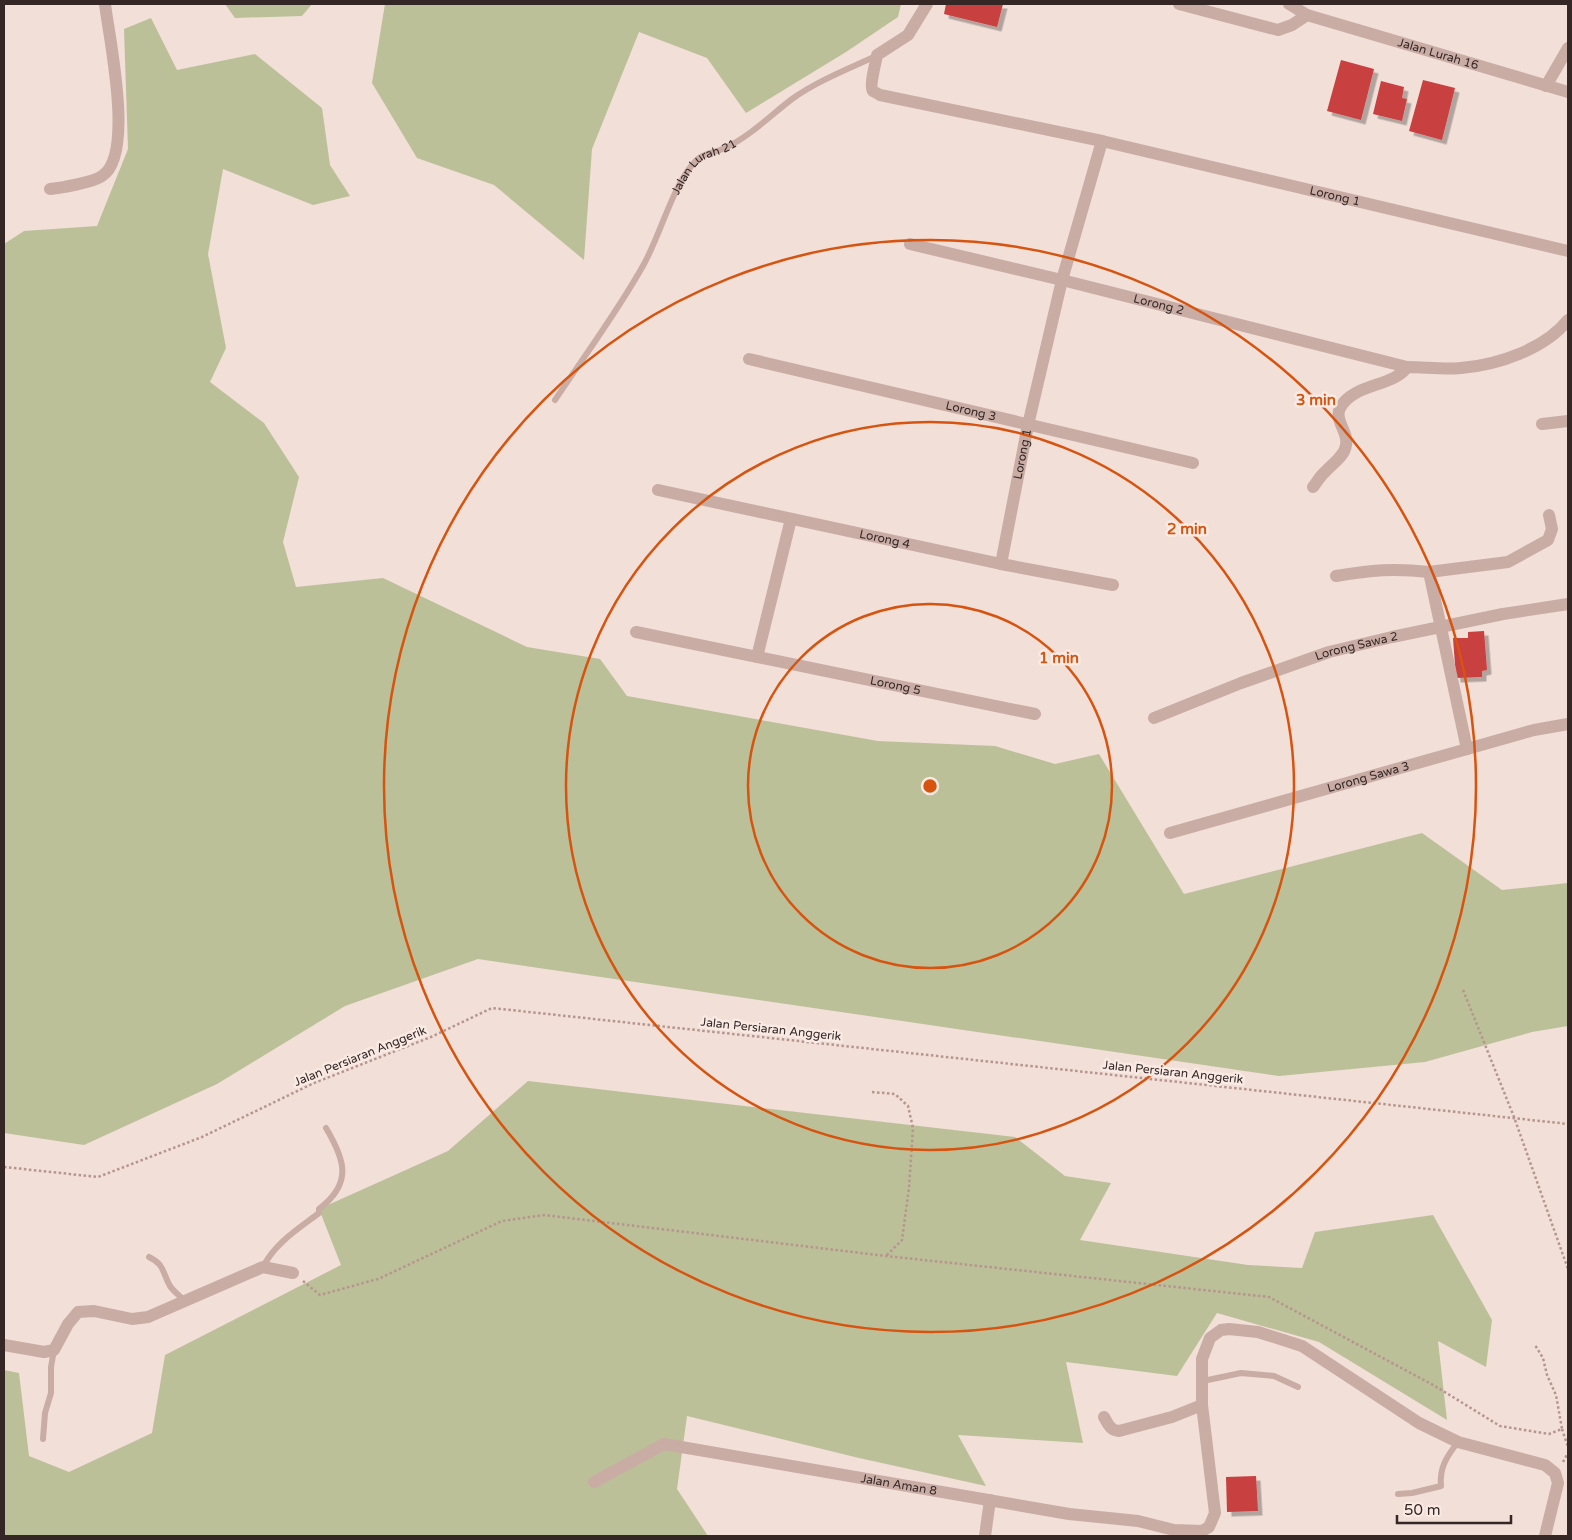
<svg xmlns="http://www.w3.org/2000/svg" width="1572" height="1540" viewBox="0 0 1572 1540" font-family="'Varela Round',sans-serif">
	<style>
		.green { fill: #bcc098 }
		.building { fill: #c83f3f; filter: url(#shadow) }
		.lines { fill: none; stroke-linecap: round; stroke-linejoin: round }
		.path { stroke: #b5958e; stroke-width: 2.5; stroke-dasharray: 2.5 2.5; stroke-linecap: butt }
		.service { stroke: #c9aca4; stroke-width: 6 }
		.minor { stroke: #c9aca4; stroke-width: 12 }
		.ring { fill: none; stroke: #d6540f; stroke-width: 2.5 }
		.labels { text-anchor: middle; stroke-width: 5; stroke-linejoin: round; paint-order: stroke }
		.street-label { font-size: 12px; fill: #342726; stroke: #f9eae4 }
		.centre { fill: #d6540f; stroke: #f9eae4; stroke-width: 2.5 }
		.ring-label { font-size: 15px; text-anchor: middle; font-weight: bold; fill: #d6540f; stroke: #f9eae4; stroke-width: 5; stroke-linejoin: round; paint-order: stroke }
	</style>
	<defs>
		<filter id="shadow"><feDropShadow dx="4.5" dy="4.5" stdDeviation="0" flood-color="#0004"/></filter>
	</defs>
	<rect width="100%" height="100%" fill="#f1dfd8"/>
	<g class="green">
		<polygon points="225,4 312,4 302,16 235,18"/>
		<polygon points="385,4 901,4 898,17 846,52 746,113 707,58 639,32 592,149 584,260 494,185 417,158 372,83"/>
		<polygon points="151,18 177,70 255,54 322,108 330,165 350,196 313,205 223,169 208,254 226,348 210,382 264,423 299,477 283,542 296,587 383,578 527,647 600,659 627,696 878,741 995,746 1055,764 1099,754 1184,894 1422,833 1502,890 1568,883 1568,1026 1532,1032 1425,1062 1279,1076 478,959 345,1006 217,1084 84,1145 4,1133 4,244 24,231 97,226 128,149 124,29"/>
		<polygon points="528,1081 1015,1137 1065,1176 1111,1183 1080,1240 1248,1265 1302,1268 1315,1232 1433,1215 1492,1320 1486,1367 1438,1341 1447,1420 1319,1342 1217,1313 1177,1376 1066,1362 1083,1443 958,1435 986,1486 859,1458 687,1416 677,1489 708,1536 4,1536 4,1370 19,1373 29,1456 69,1472 152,1433 165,1355 341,1265 319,1209 448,1151"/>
	</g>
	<g class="building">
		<polygon points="946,4 1003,4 997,27 944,14"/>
		<polygon points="1341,60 1374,69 1361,120 1327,111"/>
		<polygon points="1423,80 1455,88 1442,140 1409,131"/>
		<polygon points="1381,81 1404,87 1402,98 1407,99 1402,121 1373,114"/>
		<polygon points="1484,631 1487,670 1482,671 1482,677 1456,678 1453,638 1468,638 1468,632"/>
		<polygon points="1256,1476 1258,1511 1227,1512 1226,1477"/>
	</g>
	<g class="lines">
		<g class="path">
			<polyline points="1463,990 1514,1117 1568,1269"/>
			<polyline points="872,1092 895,1094 908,1106 913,1128 909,1188 902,1240 886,1256"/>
			<polyline points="4,1167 98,1177 202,1137 314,1083 431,1037 492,1008 1568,1124"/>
			<polyline points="303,1281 320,1295 378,1279 502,1221 544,1215 886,1256 1269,1297 1435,1386 1500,1426 1549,1434 1562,1429 1556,1395 1547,1375 1543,1358 1535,1345"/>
			<polyline points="1562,1429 1568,1447"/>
			<polyline points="1563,1462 1568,1453"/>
		</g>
		<g class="service">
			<path id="s1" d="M555,400C585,355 618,311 644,264C661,233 671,191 692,165C702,152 712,154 725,148C749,137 771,115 792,99C817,81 848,69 876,56"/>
			<path d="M149,1257C165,1265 162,1272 170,1286C174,1292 180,1296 185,1301"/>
			<path d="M263,1267C275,1243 298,1229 319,1213V1209C353,1183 345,1160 326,1128"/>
			<polyline points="1203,1381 1241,1373 1274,1376 1298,1387"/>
			<polyline points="43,1439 45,1413 51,1393 51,1367 54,1350"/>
			<path d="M1398,1494L1412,1493L1441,1486C1439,1468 1447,1456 1458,1442"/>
		</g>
		<g class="minor">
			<path id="s2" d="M927,4L908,35L877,55C876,62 869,86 873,91C874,92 879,94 880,95L1102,141L1568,251"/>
			<polyline points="1179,4 1278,30 1292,25 1307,15"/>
			<path id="s3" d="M1289,4L1307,15L1568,92"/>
			<polyline points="1546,86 1568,48"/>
			<path d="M50,189C61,188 94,182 102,176C135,155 109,38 105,4"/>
			<path id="s4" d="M910,244L1062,280L1407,367"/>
			<path id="s5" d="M749,359L1193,463"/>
			<polyline points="1542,424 1568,421"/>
			<path d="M1313,487C1317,482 1320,476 1325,472C1332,464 1345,456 1346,445C1349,432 1334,421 1340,408C1353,383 1394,387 1407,367C1425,367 1444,370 1461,368C1498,365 1545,349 1568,320"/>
			<path id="s6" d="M658,490L1001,564L1113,585"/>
			<path id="s7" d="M1001,564L1028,425L1062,280L1102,141"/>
			<path d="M1336,576C1371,570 1394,568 1429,572"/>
			<path id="s8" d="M636,632L1035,714"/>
			<polyline points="757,657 791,519"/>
			<path id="s9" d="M1154,718L1241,683L1329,652L1392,637L1503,614L1568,604"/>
			<polyline points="1467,749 1429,572 1508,562 1548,540 1552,529 1549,515"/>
			<path id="s10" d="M1170,833L1467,749L1534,730L1568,724"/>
			<polyline points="4,1345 44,1352 54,1350 68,1324 78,1312 94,1311 132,1319 148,1317 263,1267 293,1273"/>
			<path d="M1104,1417C1108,1424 1110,1430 1119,1431L1172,1417L1202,1405"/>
			<path id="s11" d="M594,1482L664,1444L1069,1514L1138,1521L1174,1530L1202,1531L1209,1527L1215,1513L1202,1405V1359L1210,1338L1221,1330L1229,1329L1258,1332L1302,1346L1419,1423L1458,1442L1545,1465L1555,1473L1558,1483L1545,1536"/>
			<polyline points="985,1536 990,1500"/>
		</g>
	</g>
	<g class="ring">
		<circle cx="930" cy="786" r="182"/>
		<circle cx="930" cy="786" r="364"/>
		<circle cx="930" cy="786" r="546"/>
	</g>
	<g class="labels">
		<g class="street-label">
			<text dy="4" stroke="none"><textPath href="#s3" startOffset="158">Jalan Lurah 16</textPath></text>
			<text dy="4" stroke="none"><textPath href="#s1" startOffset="281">Jalan Lurah 21</textPath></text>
			<text dy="4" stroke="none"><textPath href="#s2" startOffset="584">Lorong 1</textPath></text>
			<text dy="4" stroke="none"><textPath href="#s4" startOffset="256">Lorong 2</textPath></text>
			<text dy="4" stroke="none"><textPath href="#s5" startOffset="228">Lorong 3</textPath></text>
			<text dy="4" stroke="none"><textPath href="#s7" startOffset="112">Lorong 1</textPath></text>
			<text dy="4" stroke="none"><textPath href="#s6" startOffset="232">Lorong 4</textPath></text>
			<text dy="4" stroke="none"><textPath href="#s9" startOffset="215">Lorong Sawa 2</textPath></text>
			<text dy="4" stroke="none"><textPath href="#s8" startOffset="265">Lorong 5</textPath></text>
			<text dy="4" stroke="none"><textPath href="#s10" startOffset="206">Lorong Sawa 3</textPath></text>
			<text transform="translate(771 1029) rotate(6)" y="4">Jalan Persiaran Anggerik</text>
			<text transform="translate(360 1056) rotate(-22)" y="4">Jalan Persiaran Anggerik</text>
			<text transform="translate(1173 1072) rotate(6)" y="4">Jalan Persiaran Anggerik</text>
			<text dy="4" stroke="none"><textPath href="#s11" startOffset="318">Jalan Aman 8</textPath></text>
		</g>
	</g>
	<circle cx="930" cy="786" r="8" class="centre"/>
	<g class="ring-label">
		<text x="1316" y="405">3 min</text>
		<text x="1187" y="534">2 min</text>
		<text x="1059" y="663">1 min</text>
	</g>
	<rect width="1572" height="1540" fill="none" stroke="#342726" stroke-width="10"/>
	<path d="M1397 1515v8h114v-8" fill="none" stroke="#342726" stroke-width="2.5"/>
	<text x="1404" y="1515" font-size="15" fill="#342726" stroke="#f9eae4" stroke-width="4" paint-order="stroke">50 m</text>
</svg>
